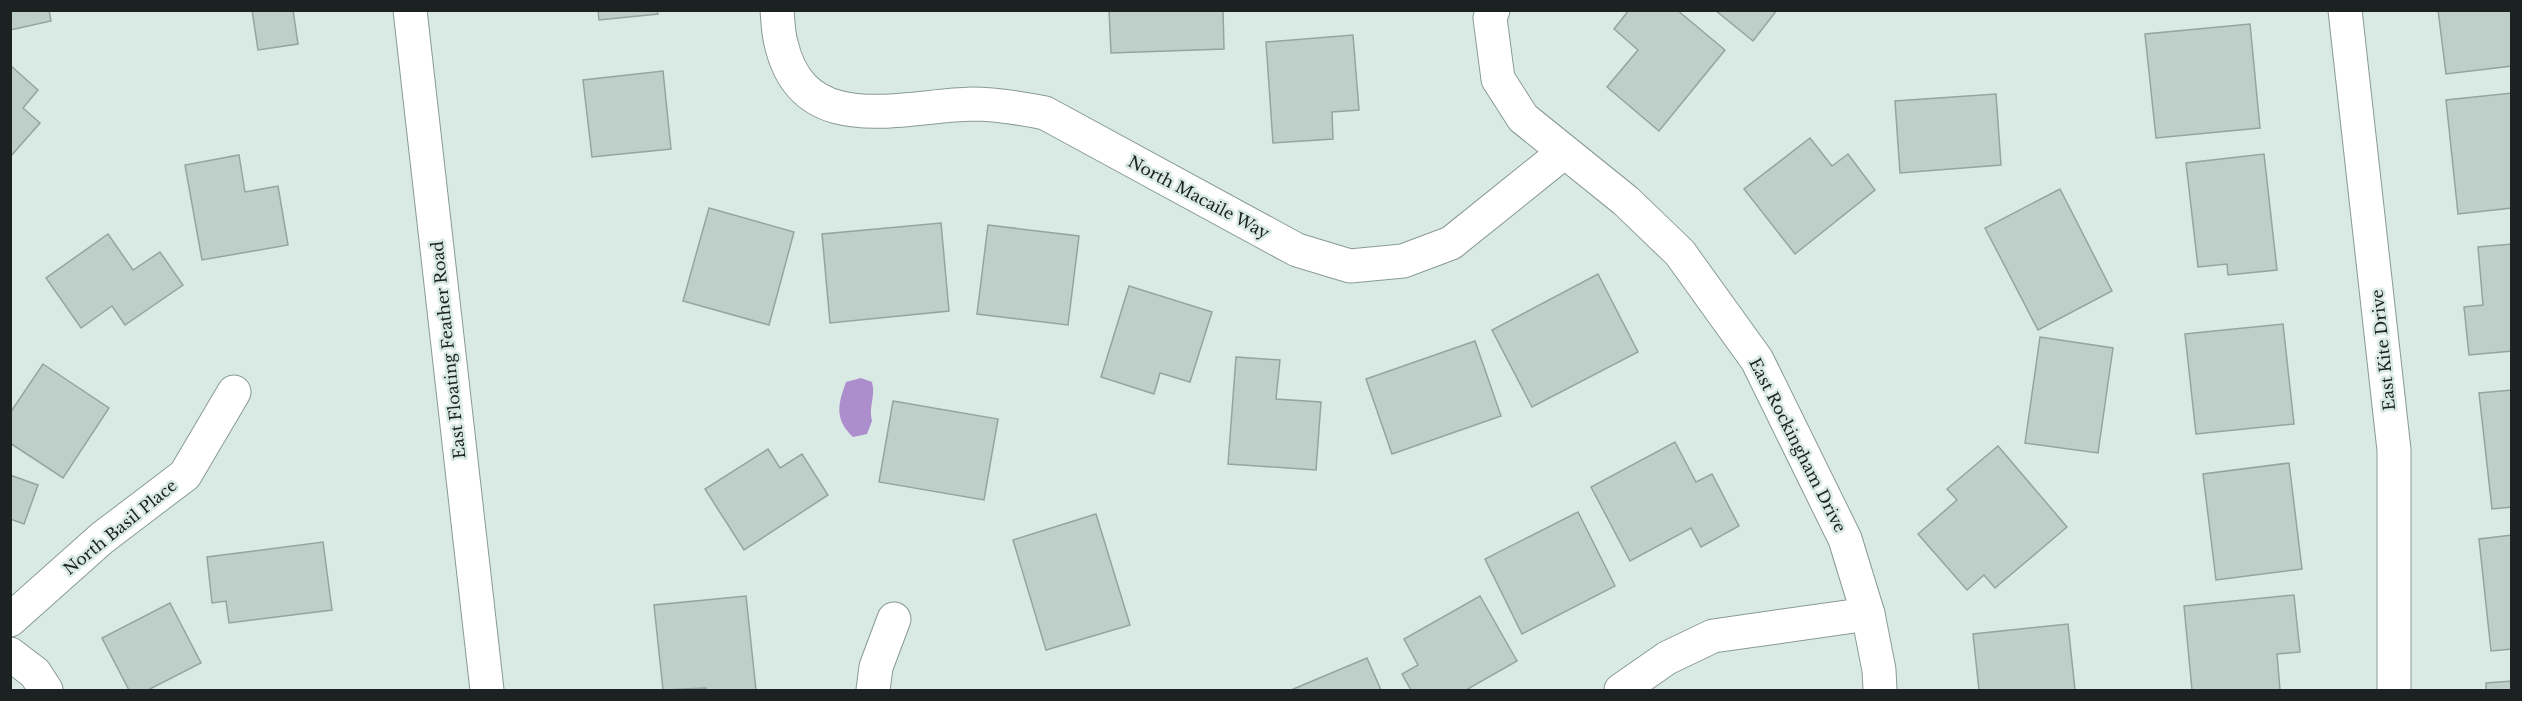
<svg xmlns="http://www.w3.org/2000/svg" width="2522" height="701" viewBox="0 0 2522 701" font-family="'Libre Baskerville',serif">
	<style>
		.water { fill: #ac8ecd }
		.building { fill: #becfca; stroke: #94a4a0; stroke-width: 1.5 }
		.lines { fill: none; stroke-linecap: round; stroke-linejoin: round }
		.street-casing { stroke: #899a95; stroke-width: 35 }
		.secondary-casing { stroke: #899a95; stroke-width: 35 }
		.street { stroke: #fff; stroke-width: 33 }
		.secondary { stroke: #fff; stroke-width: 33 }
		.labels { text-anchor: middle; stroke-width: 5; stroke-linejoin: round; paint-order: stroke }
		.street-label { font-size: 16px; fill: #1c2221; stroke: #d9eae5 }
	</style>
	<rect width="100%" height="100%" fill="#d9eae5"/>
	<path class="water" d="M861,378L872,382C876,397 868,407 872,421L867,434L853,437C834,419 838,404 846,382Z"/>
	<g class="building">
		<polygon points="10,10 49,10 51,21 10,30"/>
		<polygon points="252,10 293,10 298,44 258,50"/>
		<polygon points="598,10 657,10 658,14 599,20"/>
		<polygon points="1109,10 1223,10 1224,49 1111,53"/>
		<polygon points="1629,10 1677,10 1725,50 1659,131 1607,87 1638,50 1614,29"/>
		<polygon points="1715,10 1777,10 1753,41"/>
		<polygon points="2438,10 2512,10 2512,66 2446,74"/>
		<polygon points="2250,24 2260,128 2156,138 2145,34"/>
		<polygon points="1353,35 1359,110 1332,112 1333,139 1273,143 1266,42"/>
		<polygon points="10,65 38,90 23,108 40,123 10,157"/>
		<polygon points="663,71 671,149 592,157 583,80"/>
		<polygon points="2512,93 2512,208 2458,214 2446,100"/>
		<polygon points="1996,94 2001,165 1900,173 1895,101"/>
		<polygon points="1810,138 1832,166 1848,154 1875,190 1795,254 1744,189"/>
		<polygon points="2264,154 2277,270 2228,275 2227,264 2198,267 2186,163"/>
		<polygon points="239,155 245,192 278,186 288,245 202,260 185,165"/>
		<polygon points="2060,189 2112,291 2038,330 1985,228"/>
		<polygon points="709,208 794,232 769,325 683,301"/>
		<polygon points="941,223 949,311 830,323 822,234"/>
		<polygon points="988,225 1079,236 1068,325 977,314"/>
		<polygon points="108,234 133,270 160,252 183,285 125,325 112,306 81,328 46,278"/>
		<polygon points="2512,244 2512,351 2469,355 2464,307 2483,305 2478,247"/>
		<polygon points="1598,274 1638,352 1532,407 1492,330"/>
		<polygon points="1129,286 1212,312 1190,382 1160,373 1154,394 1101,377"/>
		<polygon points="2283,324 2294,424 2196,434 2185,334"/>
		<polygon points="2040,337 2113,348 2098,453 2025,443"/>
		<polygon points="1475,341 1501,416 1392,454 1366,379"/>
		<polygon points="1236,357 1280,360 1276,399 1321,402 1316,470 1228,464"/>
		<polygon points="43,364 109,408 63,478 10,443 10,413"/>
		<polygon points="2512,390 2512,507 2492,509 2479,393"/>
		<polygon points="893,401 998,419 984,500 879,482"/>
		<polygon points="1675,442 1696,482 1712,474 1739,526 1701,547 1691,528 1630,561 1591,487"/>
		<polygon points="1998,446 2067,527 1995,588 1984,575 1967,590 1918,534 1957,500 1947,489"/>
		<polygon points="768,449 780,468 802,454 828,495 744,550 705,489"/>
		<polygon points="2289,463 2302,569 2216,580 2203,474"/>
		<polygon points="10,475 38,485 24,524 10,519"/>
		<polygon points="1578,512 1615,586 1522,634 1485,559"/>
		<polygon points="1096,514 1130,625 1046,650 1013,540"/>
		<polygon points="2512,535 2512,649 2491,651 2479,539"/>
		<polygon points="323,542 332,610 229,623 226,601 212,603 207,557"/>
		<polygon points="2294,595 2300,652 2277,654 2280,690 2192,690 2184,606"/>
		<polygon points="746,596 756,690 707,690 706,688 663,690 654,605"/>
		<polygon points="1480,596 1517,661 1466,690 1411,690 1402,674 1418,665 1404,639"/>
		<polygon points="170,603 201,663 148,690 129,690 102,638"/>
		<polygon points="2068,624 2075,690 1979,690 1973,634"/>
		<polygon points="1367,658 1381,690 1291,690"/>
		<polygon points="2512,681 2512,690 2486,690 2486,683"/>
	</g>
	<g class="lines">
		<g class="street-casing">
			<g id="street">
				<path d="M777,10C778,21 778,32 781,43C803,140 900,106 972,104C997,104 1020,108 1045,113L1297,250L1350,266L1403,261L1451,243L1563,153"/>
				<polyline points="1493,10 1490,18 1498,79 1523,118 1626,201 1680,253 1757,360 1845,539 1868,614 1879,670 1880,690"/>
				<polyline points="2345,10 2394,450 2394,690"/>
				<polyline points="10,620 102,538 185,475 234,392"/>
				<polyline points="10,654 35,673 46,690"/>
				<polyline points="873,690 876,667 894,619"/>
				<polyline points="1621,690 1667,658 1713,636 1868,614"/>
			</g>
		</g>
		<g class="secondary-casing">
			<polyline id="secondary" points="410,10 487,690"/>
		</g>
		<use href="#street" class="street"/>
		<use href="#secondary" class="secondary"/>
	</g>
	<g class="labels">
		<g class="street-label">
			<text transform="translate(1199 197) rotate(28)" y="6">North Macaile Way</text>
			<text transform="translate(448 350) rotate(-96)" y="6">East Floating Feather Road</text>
			<text transform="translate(2383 350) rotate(-96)" y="6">East Kite Drive</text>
			<text transform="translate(1798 445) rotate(63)" y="6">East Rockingham Drive</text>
			<text transform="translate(120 527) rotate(-39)" y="6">North Basil Place</text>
		</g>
	</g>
	<rect width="2522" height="701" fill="none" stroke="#1c2221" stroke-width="24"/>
</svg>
